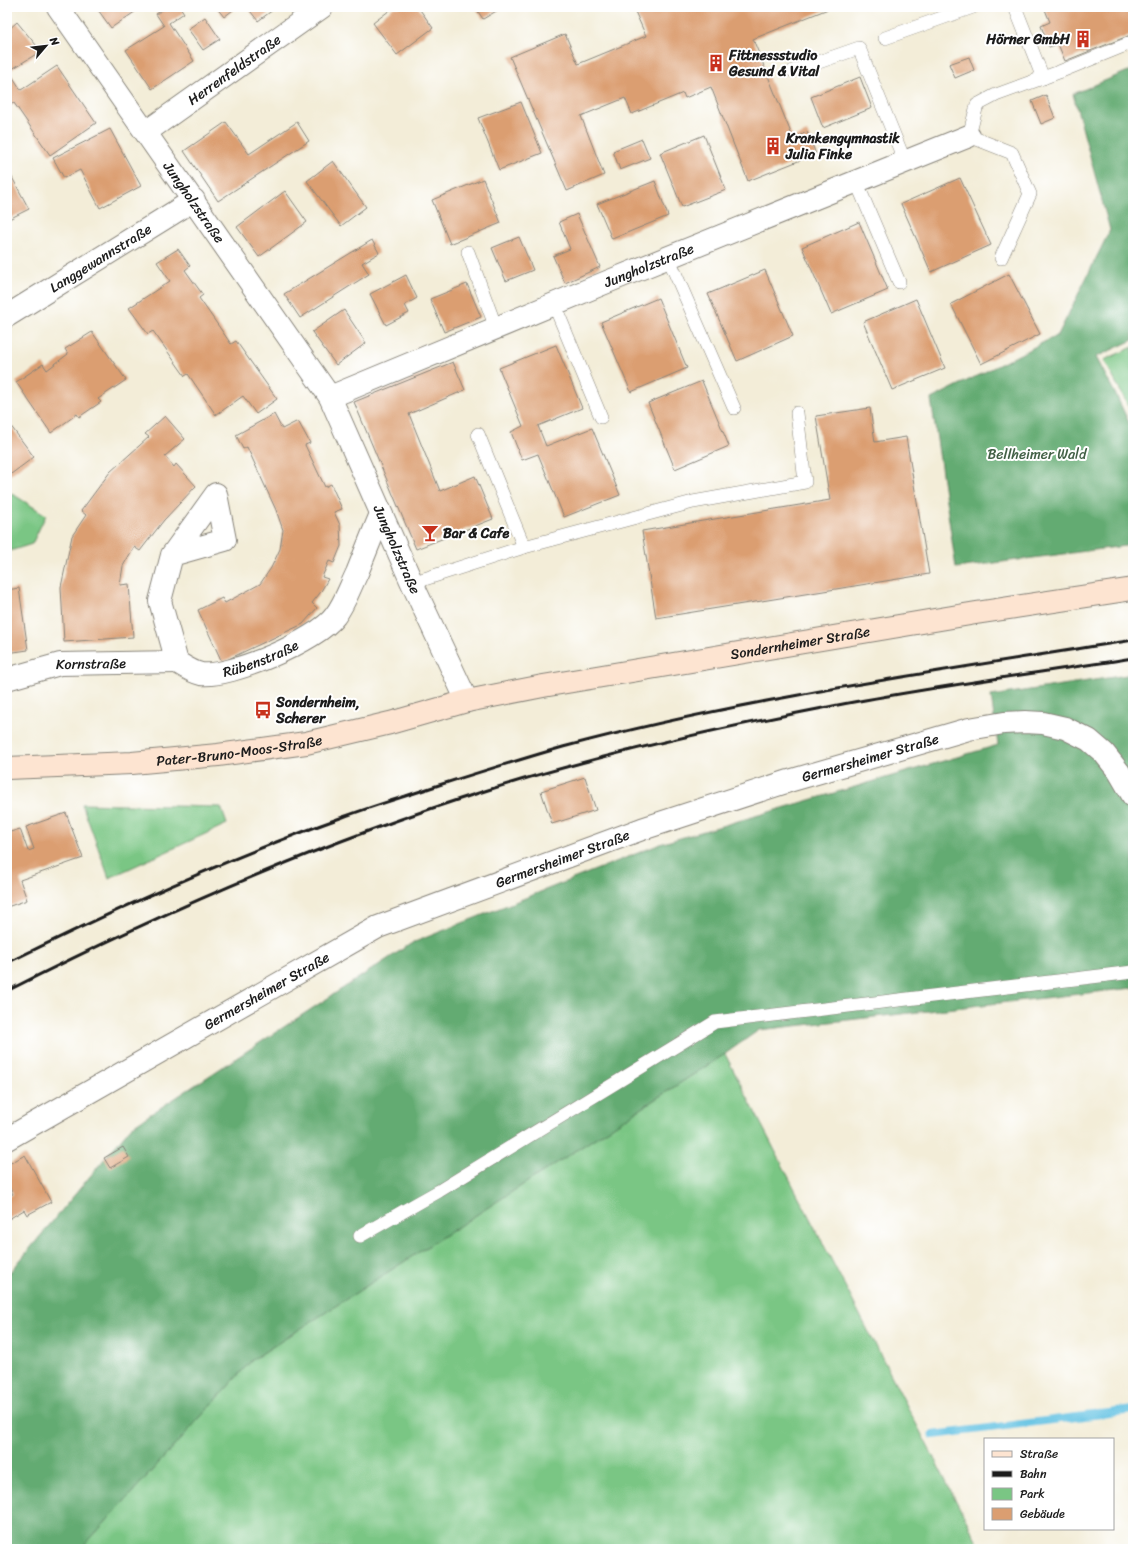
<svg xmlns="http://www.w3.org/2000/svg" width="1140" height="1556" viewBox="0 0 1140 1556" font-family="Sriracha,sans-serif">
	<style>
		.green { fill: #7ac684; stroke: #4b7150 }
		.forest { fill: #63ab72; stroke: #406447 }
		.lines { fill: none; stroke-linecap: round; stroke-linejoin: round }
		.stream { stroke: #65c3e3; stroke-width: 8 }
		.building { fill: #db9e71 }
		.service-casing { stroke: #88847a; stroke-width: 14 }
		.minor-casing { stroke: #88847a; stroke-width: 24 }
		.secondary-casing { stroke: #88847a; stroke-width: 24 }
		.service { stroke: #fff; stroke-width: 13 }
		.minor { stroke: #fff; stroke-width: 22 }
		.secondary { stroke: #fde4d1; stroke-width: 22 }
		.rail { stroke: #1c1c1c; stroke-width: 3 }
		.labels { text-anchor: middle; stroke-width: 4; stroke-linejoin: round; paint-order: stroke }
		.poi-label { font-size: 14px; font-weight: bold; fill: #1c1c1c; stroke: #fff; text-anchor: start }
		.street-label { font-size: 14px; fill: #1c1c1c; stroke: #fff }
		.park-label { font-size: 14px; fill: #426046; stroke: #fff }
	</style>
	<rect width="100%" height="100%" fill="#fff"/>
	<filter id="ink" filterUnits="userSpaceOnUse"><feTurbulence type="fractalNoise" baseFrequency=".025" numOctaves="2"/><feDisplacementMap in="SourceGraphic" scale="8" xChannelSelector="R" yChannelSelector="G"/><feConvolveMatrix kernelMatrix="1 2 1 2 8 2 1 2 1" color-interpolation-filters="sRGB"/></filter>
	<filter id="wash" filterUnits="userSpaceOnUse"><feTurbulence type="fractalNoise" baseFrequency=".012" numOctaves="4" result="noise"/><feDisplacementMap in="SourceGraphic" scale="16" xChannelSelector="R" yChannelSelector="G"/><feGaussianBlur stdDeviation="0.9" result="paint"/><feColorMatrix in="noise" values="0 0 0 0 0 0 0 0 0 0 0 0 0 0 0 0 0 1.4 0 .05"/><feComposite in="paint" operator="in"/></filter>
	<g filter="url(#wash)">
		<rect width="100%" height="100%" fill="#f3edd8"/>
		<g class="green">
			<polygon points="1133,347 1133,415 1104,360"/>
			<polygon points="11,493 46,515 32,544 7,552 7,496"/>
			<polygon points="82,804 221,807 227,824 109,878"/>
			<polygon points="725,1054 981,1549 81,1549 252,1360"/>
		</g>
		<g class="forest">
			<polygon points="1133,69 1133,340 1096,357 1118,399 1133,431 1133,545 956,568 931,399 1058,335 1110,230 1073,94"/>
			<polygon points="1133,674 1133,988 759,1030 725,1054 252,1360 81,1549 7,1549 7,1276 131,1127 412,943 663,843 998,745 991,696"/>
		</g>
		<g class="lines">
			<polyline class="stream" points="933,1435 1133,1410"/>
		</g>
		<g id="blocks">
			<g class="building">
				<polygon points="96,7 142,7 111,28"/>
				<polygon points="167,7 180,7 184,13 169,23 194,61 152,89 126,50 164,26 156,14"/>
				<polygon points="216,7 237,7 224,17"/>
				<polygon points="247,7 277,7 258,21"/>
				<polygon points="394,7 418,7 433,28 397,55 373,23"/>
				<polygon points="475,7 503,7 483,19"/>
				<polygon points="633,7 833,7 753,39 793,138 807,132 816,154 748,181 711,87 685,98 683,93 632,114 625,98 581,116 604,175 567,191 510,57 565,34 578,64 646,36"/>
				<polygon points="1044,7 1133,7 1133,34 1065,61 1058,44 1049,47 1041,26 1050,22"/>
				<polygon points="205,17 220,39 203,50 188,29"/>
				<polygon points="17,22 41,51 9,71 21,90 57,66 96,123 50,155 14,103 7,106 7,31"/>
				<polygon points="969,57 974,70 955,78 949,64"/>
				<polygon points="860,77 872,108 823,128 811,97"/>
				<polygon points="1046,95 1055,118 1041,124 1032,101"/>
				<polygon points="521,102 542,153 499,170 478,118"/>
				<polygon points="226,122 249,154 297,122 309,141 218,201 184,151"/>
				<polygon points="110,129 141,186 100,208 80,170 64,178 53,158"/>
				<polygon points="704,135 726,190 682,207 660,153"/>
				<polygon points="642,139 650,158 620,170 613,151"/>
				<polygon points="333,161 366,207 341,226 307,181"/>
				<polygon points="7,168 29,209 7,220"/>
				<polygon points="960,178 991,245 931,272 901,204"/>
				<polygon points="483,179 501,223 450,244 432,200"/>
				<polygon points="655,181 668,216 612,239 597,204"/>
				<polygon points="285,191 307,222 259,257 237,227"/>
				<polygon points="577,214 600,267 565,283 553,256 570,249 559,222"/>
				<polygon points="859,222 888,290 831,314 802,247"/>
				<polygon points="519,237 533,270 506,281 492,248"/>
				<polygon points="372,240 379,253 362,263 369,274 300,318 284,294"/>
				<polygon points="178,249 190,266 185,270 203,295 199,298 231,344 236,341 277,399 256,414 243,396 216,415 188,374 185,376 153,331 148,334 129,308 170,281 157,262"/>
				<polygon points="765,270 793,336 737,361 708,294"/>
				<polygon points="1009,274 1040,334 981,364 951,304"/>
				<polygon points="406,275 417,298 405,305 409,313 386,325 370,294"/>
				<polygon points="467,284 481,317 444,332 430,299"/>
				<polygon points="658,298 687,368 631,392 601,322"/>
				<polygon points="916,299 945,368 892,390 863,322"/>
				<polygon points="344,310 366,343 336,365 312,332"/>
				<polygon points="92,332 126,380 98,399 101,402 79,417 77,414 51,433 16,382 43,364 47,370 68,354 65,349"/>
				<polygon points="556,345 582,408 538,426 546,446 592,428 620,495 564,517 538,454 522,460 511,432 523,426 499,368"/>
				<polygon points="453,362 465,390 409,414 440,491 475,476 493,519 416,549 354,402"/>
				<polygon points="702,381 729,446 675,469 648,403"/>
				<polygon points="870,408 875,442 906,437 929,574 656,618 642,531 830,500 816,416"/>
				<polygon points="274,414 282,429 298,421 310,443 305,445 325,487 331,484 342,509 334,512 340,525 341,546 334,563 329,561 322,577 328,579 320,593 312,603 317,608 303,624 222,662 198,610 222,598 225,603 260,584 271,568 280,549 283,530 276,510 247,447 243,449 236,435"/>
				<polygon points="165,416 185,439 165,456 174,467 176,464 196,486 164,520 140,551 134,547 123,566 120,585 129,584 133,637 64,642 61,587 72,536 86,515 81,511 110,472 149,437 145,434"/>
				<polygon points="7,421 34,457 7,477"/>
				<polygon points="19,588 28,650 7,653 7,590"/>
				<polygon points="585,777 596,810 552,824 541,791"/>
				<polygon points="66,813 83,858 20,880 27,900 7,907 7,833 20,829 28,851 34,849 26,827"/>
				<polygon points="123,1147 129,1157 110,1168 104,1158"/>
				<polygon points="25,1155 51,1202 27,1215 24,1210 7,1220 7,1197 13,1194 7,1183 7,1165"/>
			</g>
		</g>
	</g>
	<g filter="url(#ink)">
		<use href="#blocks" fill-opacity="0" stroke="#88847a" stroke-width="1"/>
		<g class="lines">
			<g class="service-casing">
				<g id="service">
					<polyline points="1015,7 1043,78"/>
					<polyline points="885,38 973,7"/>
					<polyline points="793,71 859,48 905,162"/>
					<polyline points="856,181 899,282"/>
					<polyline points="468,252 496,328"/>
					<polyline points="668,257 734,408"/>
					<polyline points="1001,258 1030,194 1012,153 969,136 977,105 996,95 1059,72 1133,42"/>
					<polyline points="554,304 601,417"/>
					<polyline points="478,434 524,547"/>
					<polyline points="412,583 524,547 693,502 805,482 797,413"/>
					<polyline points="360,1236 439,1191 715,1022 1133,972"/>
				</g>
			</g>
			<g class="minor-casing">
				<g id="minor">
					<path id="s1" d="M58,7L330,397L412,583L467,701"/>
					<path id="s2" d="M146,132L322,7"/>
					<path id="s3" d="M7,316L194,200"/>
					<path id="s4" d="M330,397L607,282L969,136"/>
					<path id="s5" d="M172,555L216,494L225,540L172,555L160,601L177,662C185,667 192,672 201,674C230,678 318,640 335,616C345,603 350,587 357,573C365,553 373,533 381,514"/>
					<path id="s6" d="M7,679L60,664L177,662"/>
					<path id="s7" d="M7,1139L378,927L642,829L789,781L969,729L1004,723L1025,722L1043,723L1065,728L1089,740L1104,753L1119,772L1133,796"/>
				</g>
			</g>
			<g class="secondary-casing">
				<g id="secondary">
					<path id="s8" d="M7,768L132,763L218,755L306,743L390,723L467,701L543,686L976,613L1133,589"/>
				</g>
			</g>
			<use href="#service" class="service"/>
			<use href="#minor" class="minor"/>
			<use href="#secondary" class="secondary"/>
			<g class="rail">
				<path d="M7,963C116,909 228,858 343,817C375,805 407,796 439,785C480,772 521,759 563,747C750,697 942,671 1133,640"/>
				<path d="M7,991C162,912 322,842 488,790C599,755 714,729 828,707C929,687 1031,674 1133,658"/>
			</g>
		</g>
	</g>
	<defs>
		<g id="building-bare" transform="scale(1.38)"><path d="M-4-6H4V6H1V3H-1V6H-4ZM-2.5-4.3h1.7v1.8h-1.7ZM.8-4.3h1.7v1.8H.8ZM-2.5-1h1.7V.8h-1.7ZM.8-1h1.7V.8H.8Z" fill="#c8321e" stroke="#fff" stroke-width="2.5" paint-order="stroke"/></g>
		<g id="bar-bare" transform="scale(1.38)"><path d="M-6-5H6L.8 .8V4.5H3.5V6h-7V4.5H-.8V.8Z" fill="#c8321e" stroke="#fff" stroke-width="2.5" paint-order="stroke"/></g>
		<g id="bus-bare" transform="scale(1.38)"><path d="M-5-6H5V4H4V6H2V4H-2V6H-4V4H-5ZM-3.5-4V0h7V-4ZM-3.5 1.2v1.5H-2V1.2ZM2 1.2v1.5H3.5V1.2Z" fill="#c8321e" stroke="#fff" stroke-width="2.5" paint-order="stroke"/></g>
	</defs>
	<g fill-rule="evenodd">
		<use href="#building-bare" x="1083" y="39"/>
		<use href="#building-bare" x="716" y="63"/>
		<use href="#building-bare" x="773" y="146"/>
		<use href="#bar-bare" x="430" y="533"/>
		<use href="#bus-bare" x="263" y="710"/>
	</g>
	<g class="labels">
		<g class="poi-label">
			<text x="1070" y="44" text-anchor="end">Hörner GmbH</text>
			<text x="729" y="60">Fittnessstudio<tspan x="729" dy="16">Gesund &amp; Vital</tspan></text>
			<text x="786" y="143">Krankengymnastik<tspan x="786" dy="16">Julia Finke</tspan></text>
			<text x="443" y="538">Bar &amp; Cafe</text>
			<text x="276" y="707">Sondernheim,<tspan x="276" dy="16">Scherer</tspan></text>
		</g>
		<g class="street-label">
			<text dy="5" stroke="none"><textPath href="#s2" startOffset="108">Herrenfeldstraße</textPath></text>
			<text dy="5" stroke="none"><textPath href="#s1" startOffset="238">Jungholzstraße</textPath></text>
			<text dy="5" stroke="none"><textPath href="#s3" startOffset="110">Langgewannstraße</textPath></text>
			<text dy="5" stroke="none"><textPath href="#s4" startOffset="345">Jungholzstraße</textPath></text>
			<text dy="5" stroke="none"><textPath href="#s1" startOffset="642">Jungholzstraße</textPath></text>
			<text dy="5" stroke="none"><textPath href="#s8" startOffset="805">Sondernheimer Straße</textPath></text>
			<text dy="5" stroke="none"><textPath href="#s5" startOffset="377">Rübenstraße</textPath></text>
			<text dy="5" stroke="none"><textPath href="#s6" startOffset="86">Kornstraße</textPath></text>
			<text dy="5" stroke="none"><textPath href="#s8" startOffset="233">Pater-Bruno-Moos-Straße</textPath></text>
			<text dy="5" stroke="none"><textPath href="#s7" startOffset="948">Germersheimer Straße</textPath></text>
			<text dy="5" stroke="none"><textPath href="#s7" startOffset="624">Germersheimer Straße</textPath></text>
			<text dy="5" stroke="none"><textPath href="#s7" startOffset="299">Germersheimer Straße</textPath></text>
		</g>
		<g class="park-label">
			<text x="1037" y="459">Bellheimer Wald</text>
		</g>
	</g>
	<rect width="1140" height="1556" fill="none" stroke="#fff" stroke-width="24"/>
	<rect x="984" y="1438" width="130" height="92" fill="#ffffff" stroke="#a4a4a4"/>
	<rect x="992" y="1451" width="20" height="6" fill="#fde4d1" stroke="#a4a4a4"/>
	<text x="1020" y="1458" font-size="12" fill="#1c1c1c">Straße</text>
	<rect x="992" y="1471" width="20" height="6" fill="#1c1c1c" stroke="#a4a4a4"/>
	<text x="1020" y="1478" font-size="12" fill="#1c1c1c">Bahn</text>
	<rect x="992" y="1488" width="20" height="12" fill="#7ac684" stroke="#a4a4a4"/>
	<text x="1020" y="1498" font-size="12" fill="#1c1c1c">Park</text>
	<rect x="992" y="1508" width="20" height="12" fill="#db9e71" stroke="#a4a4a4"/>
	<text x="1020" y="1518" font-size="12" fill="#1c1c1c">Gebäude</text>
	<g transform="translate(46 46) rotate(62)" stroke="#ffffff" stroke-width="3" paint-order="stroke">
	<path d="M0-3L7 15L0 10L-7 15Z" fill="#1c1c1c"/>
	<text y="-6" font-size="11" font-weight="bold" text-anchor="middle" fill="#1c1c1c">N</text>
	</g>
</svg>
